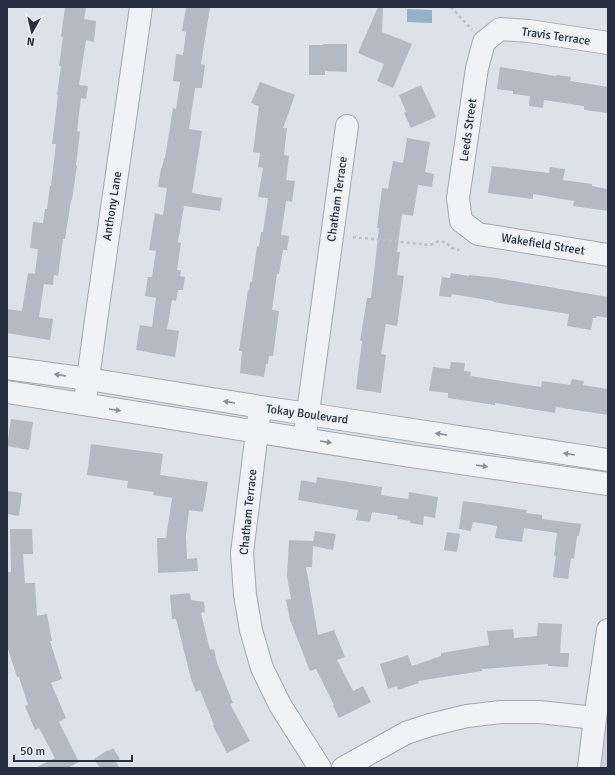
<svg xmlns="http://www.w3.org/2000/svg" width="615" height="775" viewBox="0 0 615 775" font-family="Signika,sans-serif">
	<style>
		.built { fill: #cbd0da }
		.water { fill: #96b0c9 }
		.building { fill: #b4bac4 }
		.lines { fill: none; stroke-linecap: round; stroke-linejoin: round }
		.minor-casing { stroke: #a2a8b2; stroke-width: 24 }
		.path { stroke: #bbbfc6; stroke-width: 2.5; stroke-dasharray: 3 3; stroke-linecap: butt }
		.minor { stroke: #f0f2f6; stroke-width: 22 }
		.oneway { fill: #8b909a }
		.labels { text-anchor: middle; stroke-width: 3; stroke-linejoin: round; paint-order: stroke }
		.street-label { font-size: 12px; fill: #262f3f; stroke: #ecf0f5 }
	</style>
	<rect width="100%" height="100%" fill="#dde1e8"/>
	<polygon class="built" points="608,692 608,768 599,768"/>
	<polygon class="water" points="407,9 432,10 432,23 407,22"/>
	<g class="building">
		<polygon points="65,7 86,7 84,19 96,21 94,42 86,40 79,85 88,86 86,99 81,98 77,131 80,132 76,165 77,166 72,200 71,200 65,239 63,239 58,276 54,275 53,285 44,284 39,317 53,319 50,340 7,333 7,309 22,311 28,273 35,274 38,249 30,248 33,222 43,223 45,209 47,209 50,186 51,186 56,144 52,144 58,95 57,95 61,66 59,66 63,37 61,37"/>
		<polygon points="186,7 210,7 201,64 205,65 202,88 195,88 189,129 202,131 192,193 222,198 220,211 184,206 178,242 181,243 177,270 181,270 180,276 185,277 183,290 178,290 176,301 172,300 167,329 179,331 175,357 136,350 140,325 152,327 156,298 145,296 148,277 152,277 156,251 149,250 155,213 163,215 167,188 158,187 161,168 162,168 164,158 165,158 173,108 176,109 180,82 173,81 176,54 183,55 186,32 182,31"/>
		<polygon points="378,7 383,7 382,32 412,44 393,88 377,81 384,64 358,53"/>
		<polygon points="323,44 347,44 347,72 325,71 325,75 309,75 309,45 323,45"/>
		<polygon points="500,67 556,76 557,75 571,77 570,81 608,87 608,113 584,110 584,106 544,100 543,108 529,106 530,96 513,94 513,91 497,89"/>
		<polygon points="260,82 295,95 283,128 287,128 284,155 289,156 286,180 295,181 292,202 286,201 281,235 289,236 287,250 283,250 279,274 277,274 272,310 279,311 273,356 269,356 268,364 266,364 264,377 240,373 242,351 239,351 248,290 249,291 250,282 252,282 257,246 259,247 261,232 263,232 268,198 258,197 263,168 258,167 260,153 253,152 259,106 251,103"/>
		<polygon points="421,85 436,117 411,128 404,113 406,112 399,95"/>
		<polygon points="407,138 430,142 425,172 434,174 432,187 418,185 413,216 402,214 397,252 400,252 397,275 404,276 397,326 386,324 381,354 386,355 381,393 356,389 362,341 360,341 367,298 371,298 379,228 377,228 382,188 388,189 393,161 403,163"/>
		<polygon points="492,166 549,173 550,167 565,169 563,180 592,184 592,186 608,189 608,211 573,206 574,201 533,194 533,199 488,193"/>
		<polygon points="451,273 469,276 469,275 497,278 608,297 608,318 597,316 596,318 593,318 591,330 567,326 569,314 493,302 493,301 452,294 451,297 439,296 442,277 450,278"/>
		<polygon points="451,362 465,363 464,371 471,372 470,376 541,387 542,381 570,385 572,379 584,381 583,385 608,389 608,415 556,407 555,413 495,403 495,405 448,398 448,393 429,391 433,367 450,369"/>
		<polygon points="11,419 33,422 29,450 7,446"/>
		<polygon points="91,444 163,454 160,475 208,482 203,512 189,510 186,535 187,559 197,558 198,571 158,573 157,538 166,538 172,498 153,495 154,492 127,488 128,481 87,475"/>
		<polygon points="317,477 382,487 381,495 408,499 409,492 438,497 435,518 424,516 423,525 410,523 411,521 397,519 398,516 372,512 370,522 356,520 358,510 298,500 301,480 316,483"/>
		<polygon points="7,491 22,493 19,516 7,514"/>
		<polygon points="463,501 527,510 526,513 542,515 542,519 581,524 579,536 577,536 574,559 571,558 568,579 553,577 556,556 554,556 557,533 524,528 522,542 495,538 497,526 473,522 471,531 459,529"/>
		<polygon points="10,529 32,529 33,554 23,554 25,583 35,583 37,616 47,614 52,641 50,641 62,679 51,683 66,718 59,722 79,762 68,768 35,768 55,758 39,728 35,730 25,706 28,705 19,677 17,677 7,646 7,572 11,572"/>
		<polygon points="315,531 336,534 333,550 313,546 312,567 306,567 318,635 334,630 345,657 337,660 353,691 363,686 371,702 339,718 333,706 334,705 316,669 310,671 290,620 286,600 291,599 287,576 289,540 313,541 313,542"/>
		<polygon points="447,532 460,534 457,552 444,550"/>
		<polygon points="190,593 191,600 204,602 205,612 201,613 210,650 214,649 217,663 233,703 230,704 250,741 227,753 213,726 214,725 200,690 196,692 191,679 176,619 172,619 170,595"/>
		<polygon points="538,623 562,624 560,653 569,653 568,667 548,666 548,664 482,669 482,671 418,681 419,683 398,690 397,686 388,689 380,664 408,655 412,666 441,656 441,653 489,645 487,631 513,629 514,638 537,636"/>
		<polygon points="113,748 120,759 116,762 120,768 100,768 94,759 108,750 108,751"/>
	</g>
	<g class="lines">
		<g class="minor-casing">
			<g id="minor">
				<polyline points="608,43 529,31 500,29 484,42 477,68 458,198 461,221 478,234 608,255"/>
				<polyline points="7,368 88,379 261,407 308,414 608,460"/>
				<polyline points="7,392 410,456 608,484"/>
				<path d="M86,394C103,265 123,136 141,7"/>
				<polyline points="259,416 242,553 245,595 251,630 262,668 280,705 320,768"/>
				<polyline points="306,427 347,126"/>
				<polyline points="343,768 406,733 430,725 467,716 501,712 539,712 595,718"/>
				<polyline points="589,768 595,718 608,630"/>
			</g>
		</g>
		<g class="path">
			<polyline points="451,7 472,30"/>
			<polyline points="353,237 430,245 439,241 445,242 452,248 459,250"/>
		</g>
		<use href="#minor" class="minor"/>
	</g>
	<defs><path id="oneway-solid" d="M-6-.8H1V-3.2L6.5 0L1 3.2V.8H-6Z"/></defs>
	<g class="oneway">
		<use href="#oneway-solid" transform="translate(60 375) rotate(-172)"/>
		<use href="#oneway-solid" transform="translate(229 402) rotate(-171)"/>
		<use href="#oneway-solid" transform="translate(115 410) rotate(9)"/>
		<use href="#oneway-solid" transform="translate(441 434) rotate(-171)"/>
		<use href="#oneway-solid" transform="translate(326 442) rotate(9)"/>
		<use href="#oneway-solid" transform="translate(569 454) rotate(-171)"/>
		<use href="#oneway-solid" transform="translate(482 466) rotate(8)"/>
	</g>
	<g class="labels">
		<g class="street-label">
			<text transform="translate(556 36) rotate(8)" y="4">Travis Terrace</text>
			<text transform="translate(468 130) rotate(-82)" y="4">Leeds Street</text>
			<text transform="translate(337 199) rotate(-82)" y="4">Chatham Terrace</text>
			<text transform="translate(112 206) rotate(-81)" y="4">Anthony Lane</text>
			<text transform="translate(543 244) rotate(9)" y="4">Wakefield Street</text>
			<text transform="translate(307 414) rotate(8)" y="4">Tokay Boulevard</text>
			<text transform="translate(248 512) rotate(-84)" y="4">Chatham Terrace</text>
		</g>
	</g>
	<rect width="615" height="775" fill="none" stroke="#262f3f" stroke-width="16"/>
	<g transform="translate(32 32) rotate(188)" stroke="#ecf0f5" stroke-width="3" paint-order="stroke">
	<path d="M0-3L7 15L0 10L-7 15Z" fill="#262f3f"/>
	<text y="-6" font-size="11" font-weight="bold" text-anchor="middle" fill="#262f3f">N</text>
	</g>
	<path d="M14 755v6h118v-6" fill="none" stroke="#262f3f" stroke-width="2"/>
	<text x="20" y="755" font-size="12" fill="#262f3f" stroke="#ecf0f5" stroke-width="3" paint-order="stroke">50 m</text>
</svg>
